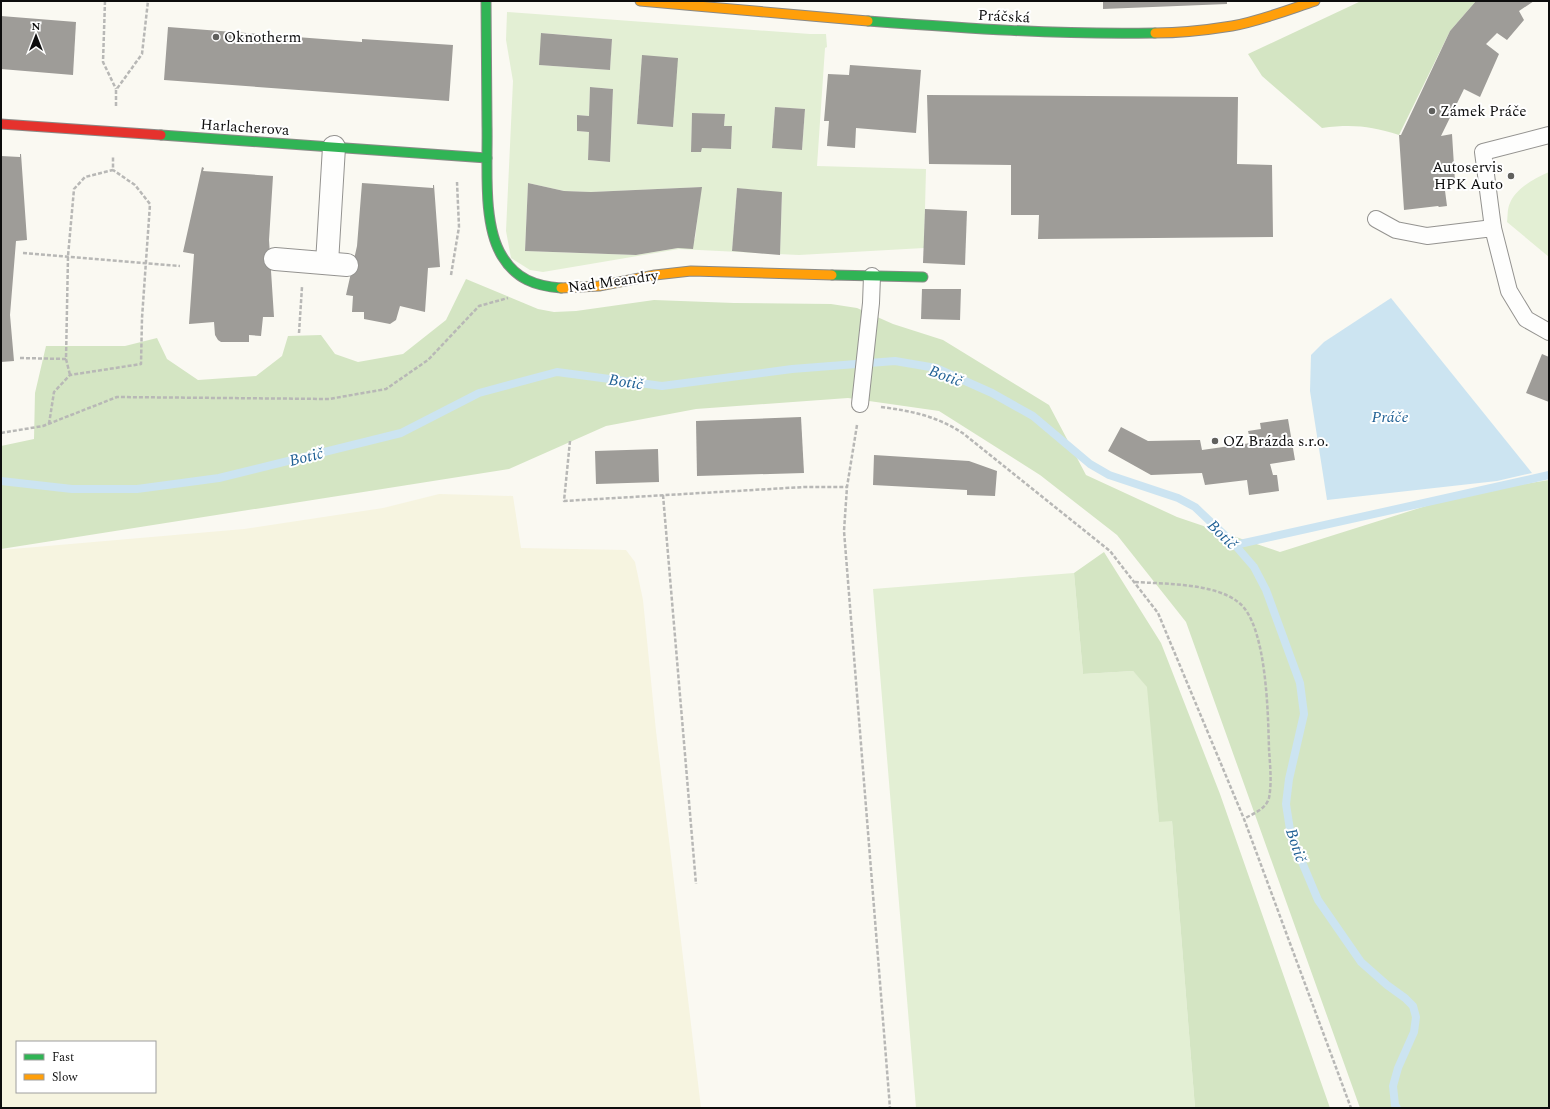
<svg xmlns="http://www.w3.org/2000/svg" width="1550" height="1109" viewBox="0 0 1550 1109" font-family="Spectral,serif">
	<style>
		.farmland { fill: #f6f4e0; fill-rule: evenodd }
		.green { fill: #e3efd4; fill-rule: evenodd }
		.forest { fill: #d4e5c3 }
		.water { fill: #cce4f1 }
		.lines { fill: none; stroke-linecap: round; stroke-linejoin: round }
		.stream { stroke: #cce4f1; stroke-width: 8 }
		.building { fill: #9e9c98 }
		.lane-casing { stroke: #949390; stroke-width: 18 }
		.street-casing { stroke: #949390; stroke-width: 24 }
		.fast-casing { stroke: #8a8a87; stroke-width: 11 }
		.slow-casing { stroke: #8a8a87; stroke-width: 11 }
		.jam-casing { stroke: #8a8a87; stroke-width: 11 }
		.path { stroke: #b8b8b6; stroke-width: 2.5; stroke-dasharray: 4 2; stroke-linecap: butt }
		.lane { stroke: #fefefd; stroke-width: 16 }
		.street { stroke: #fefefd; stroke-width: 22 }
		.fast { stroke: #30b455; stroke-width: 9 }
		.slow { stroke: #ff9f0a; stroke-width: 9 }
		.jam { stroke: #e5322d; stroke-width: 9 }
		.poi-dot { fill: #60605d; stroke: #fff; stroke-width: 1.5 }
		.labels { text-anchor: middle; stroke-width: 4; stroke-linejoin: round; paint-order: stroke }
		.street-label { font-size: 15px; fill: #0d0d0d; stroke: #fff }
		.poi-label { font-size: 15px; fill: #0d0d0d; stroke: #fff; text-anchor: start }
		.water-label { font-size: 16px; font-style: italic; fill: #216195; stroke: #fff }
	</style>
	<rect width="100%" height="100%" fill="#faf9f2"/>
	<path class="farmland" d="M439,494L513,496L521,548L626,550L635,562L643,600L656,731L701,1108H1V550L244,529L383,508ZM17,1042H155V1092H17Z"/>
	<g class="green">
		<path d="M507,12L810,34H826L827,47L825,48L817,166L926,169L924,248L799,255L679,249L543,272L530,270L511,258L506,231L513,81L506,40ZM542,33L612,39L610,70L539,65ZM642,56L677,58L673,127L637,124ZM590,87L613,89L610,162L588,160L589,132L577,131V115L589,116ZM775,107L805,109L802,150L772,148ZM692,113L725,114L724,126L732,127L731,149L702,148L701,152H691ZM528,183L564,191L591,192L701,187L695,239L678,248L636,255L525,251ZM737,188L782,193L780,254L732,251Z"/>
		<path d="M1549,172V257L1507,222C1508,216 1507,209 1510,203C1516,188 1535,178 1549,172Z"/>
		<polygon points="1074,573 1083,674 1133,671 1148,687 1159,821 1172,821 1195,1108 916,1108 873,589"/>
	</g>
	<g class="forest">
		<path d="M1361,1H1476L1450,31L1399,135C1370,126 1353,124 1322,128L1262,76L1248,54Z"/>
		<polygon points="466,279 538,309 554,312 576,311 654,300 734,303 831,304 857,308 893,324 943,340 1049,405 1086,475 1177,517 1280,552 1464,494 1549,480 1549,1108 1360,1108 1186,622 1117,535 1040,475 939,411 848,398 696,409 606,426 509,469 1,549 1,446 34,439 35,393 46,346 125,346 157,338 167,359 198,380 256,376 282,356 288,336 321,335 335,354 358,362 403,354 446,320"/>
		<polygon points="1104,552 1161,643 1220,794 1330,1108 1195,1108 1172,821 1159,822 1147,687 1133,671 1083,674 1074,573"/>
	</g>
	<polygon class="water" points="1391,298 1532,473 1497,481 1327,500 1310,391 1311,355 1324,342"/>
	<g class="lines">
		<g class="stream">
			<polyline points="1,481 72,489 137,489 219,478 401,433 479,393 557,372 662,386 792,369 895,361 936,368 992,393 1033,416 1090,464 1109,475 1178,498 1195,507 1235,545 1254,567 1266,590 1300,683 1304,714 1289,779 1286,804 1291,836 1318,900 1361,962 1387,985 1405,998 1413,1006 1416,1017 1414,1032 1398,1068 1393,1086 1395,1105 1397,1108"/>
			<polyline points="1235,545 1549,475"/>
		</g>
	</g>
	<g class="building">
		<polygon points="1103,1 1227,1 1227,4 1103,9"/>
		<polygon points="1476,1 1534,1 1519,11 1524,20 1507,40 1497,33 1486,44 1499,54 1480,97 1464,89 1441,136 1452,134 1455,182 1444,183 1447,206 1439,207 1438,206 1404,210 1399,135 1401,135 1450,31"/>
		<polygon points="1,16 76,22 73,75 1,69"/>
		<polygon points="168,27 362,42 362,39 453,45 449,101 164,80"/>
		<polygon points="541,33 612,39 610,70 539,65"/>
		<polygon points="642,55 678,58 673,127 637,124"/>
		<polygon points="850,65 921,70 916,133 856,128 855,148 827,146 829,121 824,121 828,74 849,75"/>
		<polygon points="590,87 613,89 610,162 588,160 589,132 577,131 577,115 589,116"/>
		<polygon points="927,95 1238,97 1237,164 1272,165 1273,237 1038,239 1039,215 1011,215 1011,165 929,164"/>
		<polygon points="775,107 805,109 802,150 772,148"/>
		<polygon points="692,113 725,114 724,126 732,126 731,149 702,148 701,152 691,152"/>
		<polygon points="20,154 21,154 27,240 16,241 10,315 14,361 1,362 1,156 20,157"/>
		<polygon points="202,167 204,168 203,171 273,176 269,240 274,317 263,317 261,336 249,335 249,342 221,342 218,340 215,335 214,322 189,324 194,254 183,252"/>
		<polygon points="362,183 433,188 433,185 434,185 440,267 428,268 425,312 400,306 396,320 390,324 364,319 364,312 352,312 353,296 346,295 357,246"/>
		<polygon points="528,183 564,191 591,192 702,187 693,249 678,248 636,255 525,251"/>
		<polygon points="737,188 782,192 780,255 732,251"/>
		<polygon points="925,209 967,211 965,265 923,263"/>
		<polygon points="922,289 961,289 960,320 921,319"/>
		<polygon points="1542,354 1549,357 1549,402 1526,393"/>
		<polygon points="801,417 804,473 697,476 696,421"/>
		<polygon points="1288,419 1295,460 1270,464 1273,475 1277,475 1279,491 1249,495 1247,480 1205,485 1202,473 1151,475 1108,451 1121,427 1148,441 1200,440 1202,450 1251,443 1248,431 1261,429 1260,423"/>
		<polygon points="658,449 659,482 596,484 595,451"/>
		<polygon points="874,455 969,461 997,471 995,496 967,495 967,490 873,485"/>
	</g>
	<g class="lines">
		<g class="lane-casing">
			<g id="lane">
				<polyline points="1376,219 1396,230 1427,236 1493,228 1509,291 1526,319 1549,332"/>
				<polyline points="1493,228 1483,152 1549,135"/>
				<polyline points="860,404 871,303 872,276"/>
			</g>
		</g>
		<g class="street-casing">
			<g id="street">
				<polyline points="275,259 347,265"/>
				<polyline points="327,263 334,147"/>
			</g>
		</g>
		<g class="fast-casing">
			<g id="fast">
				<path d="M486,1C486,42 487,84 487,125C488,163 482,224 502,256C516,279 535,286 561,288"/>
				<path d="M868,21C963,28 1059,35 1155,33"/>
				<polyline points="161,135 487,158"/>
				<polyline points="832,275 923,277"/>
			</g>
		</g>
		<g class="slow-casing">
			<g id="slow">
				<polyline points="640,1 868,21"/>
				<path d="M1155,33C1180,33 1207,30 1232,26C1260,21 1288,10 1315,1"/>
				<polyline points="561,288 599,286 655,275 691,271 832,275"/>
			</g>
		</g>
		<g class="jam-casing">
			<polyline id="jam" points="1,124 161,135"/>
		</g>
		<g class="path">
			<polyline points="105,1 103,62 116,89"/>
			<polyline points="116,106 116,90 142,54 148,1"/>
			<polyline points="23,253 180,266"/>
			<polyline points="451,275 459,227 457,182"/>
			<polyline points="299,333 302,287"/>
			<polyline points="20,358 66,359 68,256 74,189 85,177 113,170 113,156"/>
			<polyline points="66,359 70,375"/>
			<path d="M881,407C912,411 937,416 964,434L1110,551L1158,613L1244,819L1351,1108"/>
			<polyline points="49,424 54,392 70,375 141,364 142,318 150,204 135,185 113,170"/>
			<polyline points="857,425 847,487 844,531 890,1108"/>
			<polyline points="1,433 43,426 117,397 329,399 386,389 428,360 479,306 508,298"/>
			<polyline points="570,441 564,501 804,487 847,487"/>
			<polyline points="663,495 696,884"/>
			<path d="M1135,582C1165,584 1214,583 1238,602C1267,623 1268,715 1269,749C1270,765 1272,782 1269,798C1266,809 1254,813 1244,819"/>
		</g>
		<use href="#lane" class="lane"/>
		<use href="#street" class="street"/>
		<use href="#fast" class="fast"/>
		<use href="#slow" class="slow"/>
		<use href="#jam" class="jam"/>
	</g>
	<g class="poi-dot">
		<circle cx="216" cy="37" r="4"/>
		<circle cx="1432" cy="111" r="4"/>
		<circle cx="1511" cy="176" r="4"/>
		<circle cx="1215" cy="441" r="4"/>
	</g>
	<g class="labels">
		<g class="street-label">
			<text transform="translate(1004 16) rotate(3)" y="5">Práčská</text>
			<text transform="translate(245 127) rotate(4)" y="5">Harlacherova</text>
			<text transform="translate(613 281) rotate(-8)" y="5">Nad Meandry</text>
		</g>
		<g class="poi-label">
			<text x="224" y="42">Oknotherm</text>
			<text x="1440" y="116">Zámek Práče</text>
			<text x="1503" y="172" text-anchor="end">Autoservis<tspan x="1503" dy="17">HPK Auto</tspan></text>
			<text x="1223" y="446">OZ Brázda s.r.o.</text>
		</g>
		<g class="water-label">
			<text transform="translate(946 375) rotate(20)" y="6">Botič</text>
			<text transform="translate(626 381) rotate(8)" y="6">Botič</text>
			<text x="1390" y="422">Práče</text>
			<text transform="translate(306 456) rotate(-14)" y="6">Botič</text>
			<text transform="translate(1223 534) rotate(44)" y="6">Botič</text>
			<text transform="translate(1297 845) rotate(71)" y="6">Botič</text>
		</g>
	</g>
	<rect width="1550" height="1109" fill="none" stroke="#0d0d0d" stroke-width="4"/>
	<rect x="16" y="1041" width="140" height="52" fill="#ffffff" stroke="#9e9e9e"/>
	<rect x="24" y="1054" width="20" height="6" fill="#30b455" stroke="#9e9e9e"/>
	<text x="52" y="1061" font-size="12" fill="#0d0d0d">Fast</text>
	<rect x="24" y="1074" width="20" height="6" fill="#ff9f0a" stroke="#9e9e9e"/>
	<text x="52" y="1081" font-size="12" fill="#0d0d0d">Slow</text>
	<g transform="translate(36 36)" stroke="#ffffff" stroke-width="3" paint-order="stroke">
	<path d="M0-3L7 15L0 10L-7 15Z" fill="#0d0d0d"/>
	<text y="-6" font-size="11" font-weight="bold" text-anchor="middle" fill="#0d0d0d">N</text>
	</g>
</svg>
